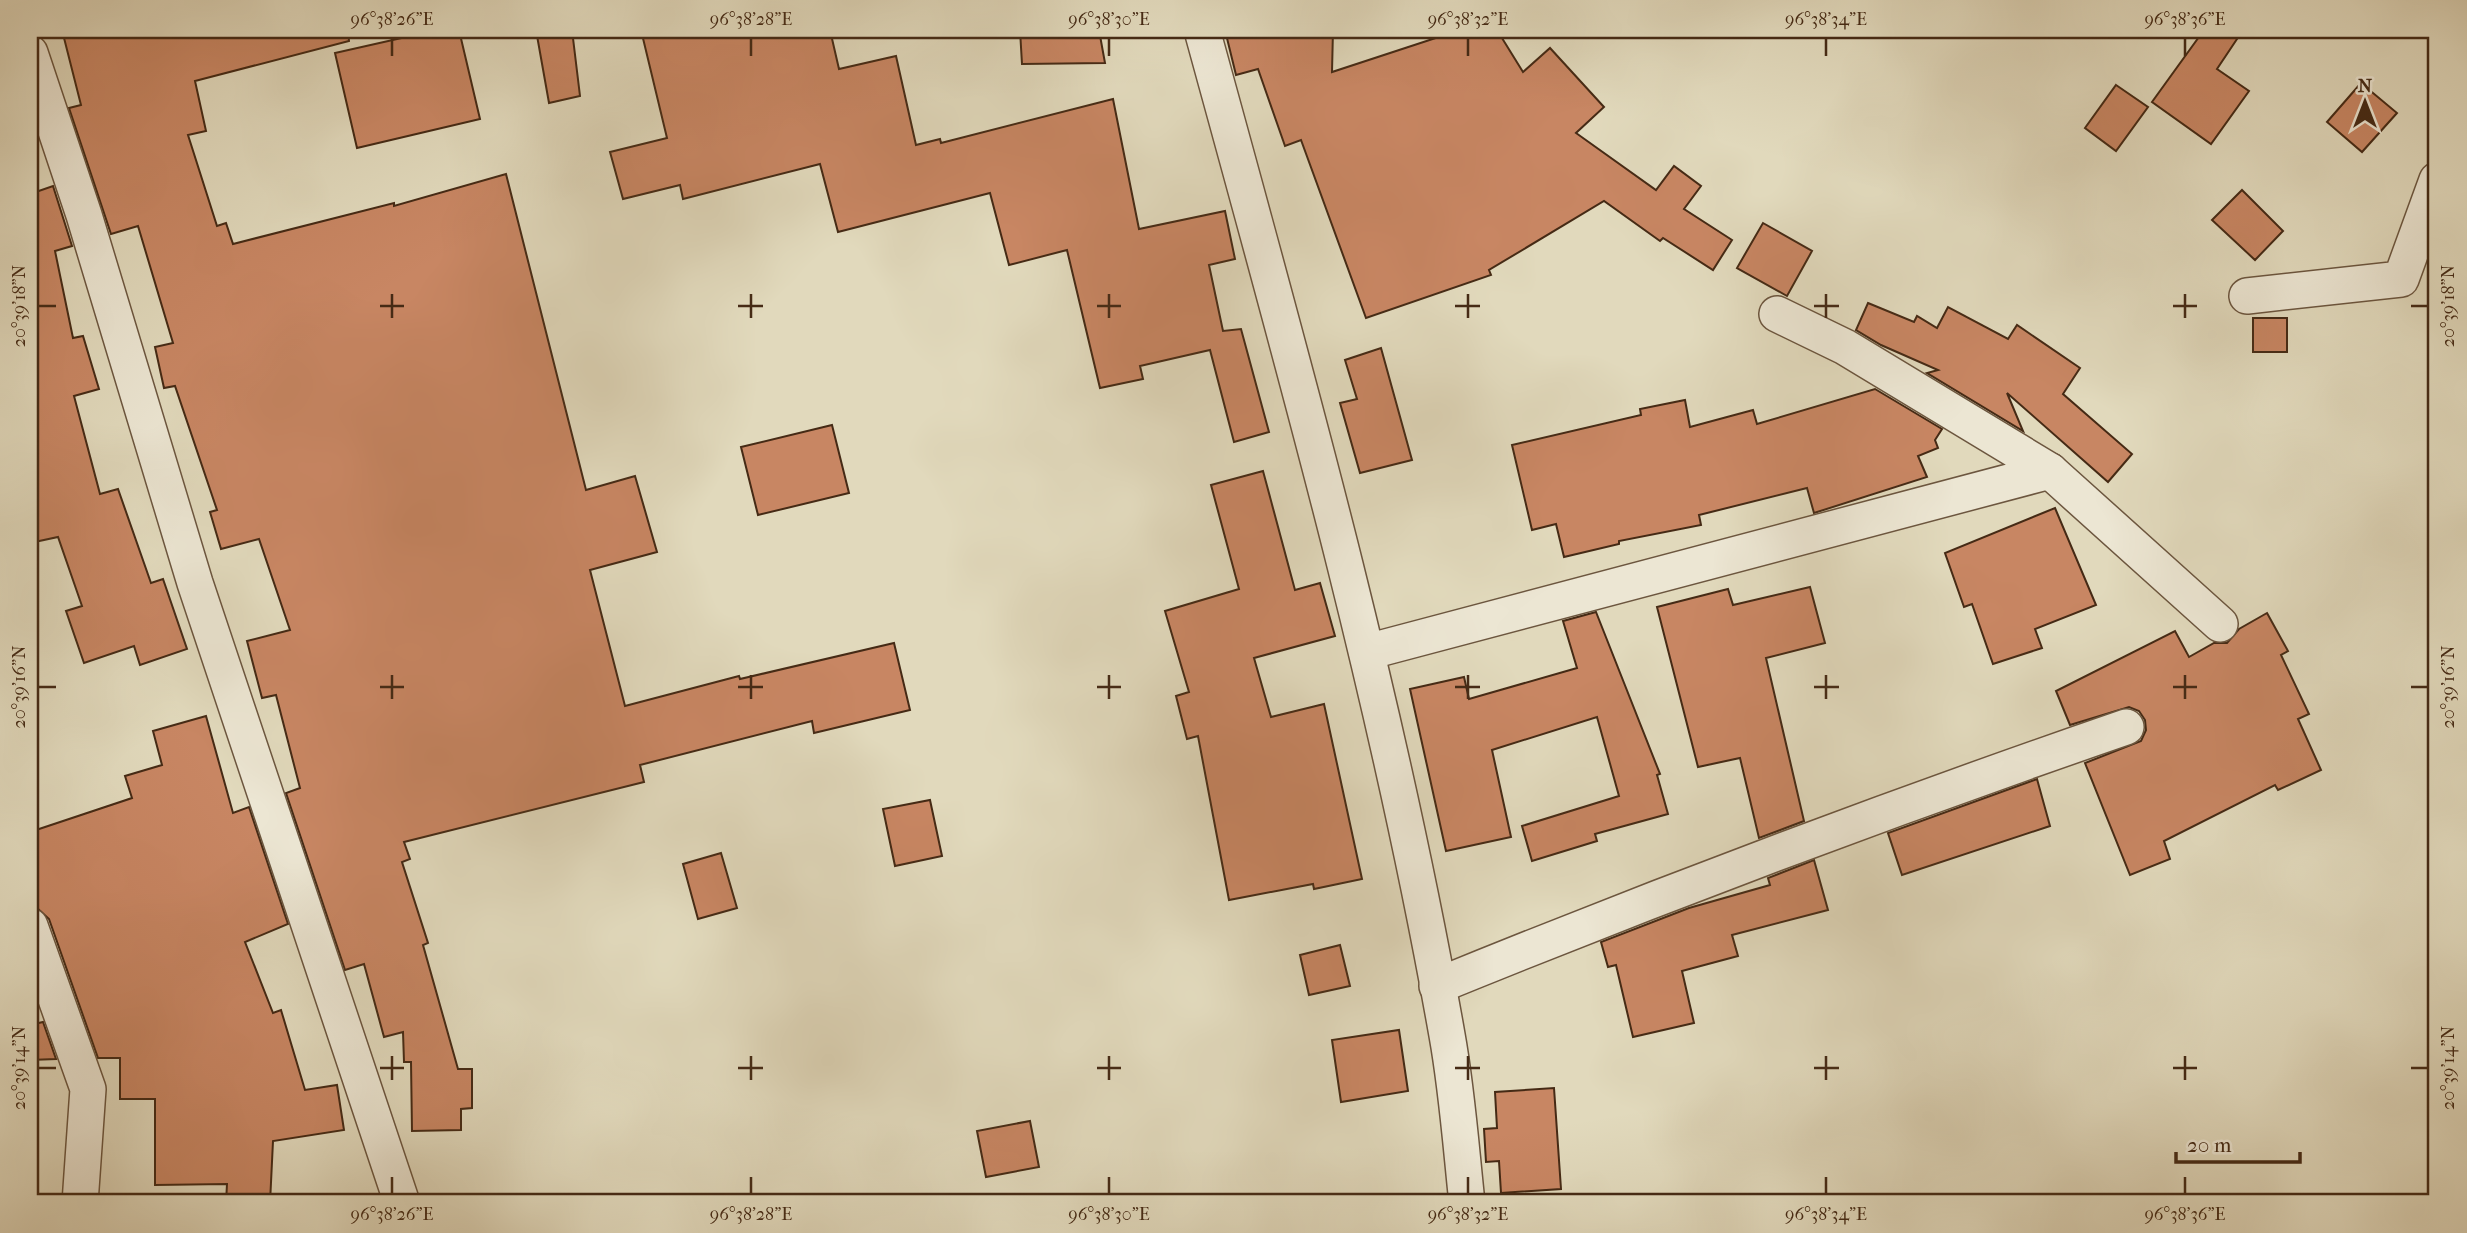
<svg xmlns="http://www.w3.org/2000/svg" width="2467" height="1233" viewBox="0 0 2467 1233" font-family="'IM FELL French Canon',serif">
	<style>
		.building { fill: #c88663; stroke: #452a15; stroke-width: 2 }
		.lines { fill: none; stroke-linecap: round; stroke-linejoin: round }
		.minor-casing { stroke: #6c563f; stroke-width: 38 }
		.minor { stroke: #ece6d3; stroke-width: 35 }
		.ticks { fill: none; stroke: #452a15; stroke-width: 2.5 }
		.neatline { fill: none; stroke: #452a15; stroke-width: 2.5 }
		.ticks-label { font-size: 18px; text-anchor: middle; fill: #452a15 }
	</style>
	<rect width="100%" height="100%" fill="#e1d9bc"/>
	<filter id="stains"><feTurbulence type="fractalNoise" baseFrequency=".00286" numOctaves="4"/><feColorMatrix values="0 0 0 0 .2 0 0 0 0 .09 0 0 0 0 .02 0 0 0 .5 -.17"/></filter>
	<radialGradient id="worn" r=".72"><stop offset=".6" stop-color="#630" stop-opacity="0"/><stop offset="1" stop-color="#630" stop-opacity=".3"/></radialGradient>
	<g class="building">
		<polygon points="62,30 348,30 349,41 195,81 206,131 188,135 217,226 226,223 233,244 394,203 394,206 506,174 586,490 635,476 657,552 590,570 625,706 739,676 740,679 894,643 910,710 814,733 812,721 640,765 644,782 404,842 410,859 402,862 428,943 423,945 458,1069 472,1069 472,1108 461,1109 461,1130 412,1131 411,1062 404,1062 403,1032 384,1037 364,964 345,970 286,793 300,788 276,695 262,698 247,641 290,630 259,539 221,549 210,512 217,510 175,386 164,388 155,347 173,343 138,226 111,234 69,108 81,105"/>
		<polygon points="437,30 459,30 480,119 357,148 335,53"/>
		<polygon points="536,30 572,30 580,96 549,103"/>
		<polygon points="641,30 830,30 839,69 896,56 916,145 940,139 941,143 1113,99 1139,229 1225,211 1235,259 1209,265 1223,331 1241,329 1269,432 1234,442 1210,350 1140,366 1143,379 1100,388 1067,250 1009,265 990,193 838,232 820,164 683,199 680,185 623,199 610,152 667,138"/>
		<polygon points="1020,30 1099,30 1105,63 1022,64"/>
		<polygon points="1225,30 1333,30 1332,72 1460,30 1497,30 1523,72 1550,48 1604,107 1576,133 1656,190 1674,166 1701,186 1684,209 1732,240 1713,270 1663,238 1660,241 1604,201 1489,270 1491,275 1366,318 1301,140 1285,146 1258,69 1236,75"/>
		<polygon points="2204,30 2243,30 2217,69 2249,91 2211,144 2152,102"/>
		<polygon points="2361,83 2397,113 2362,152 2327,122"/>
		<polygon points="2116,85 2148,107 2116,151 2085,128"/>
		<polygon points="53,186 72,246 55,251 73,338 83,336 99,389 74,396 100,494 118,489 151,583 163,579 187,649 140,665 134,646 84,663 66,611 82,606 58,537 30,543 30,194"/>
		<polygon points="2242,190 2283,231 2255,260 2212,220"/>
		<polygon points="1763,223 1812,251 1787,296 1737,268"/>
		<polygon points="1868,303 1914,322 1917,316 1937,328 1948,307 2008,339 2017,325 2080,368 2063,394 2132,454 2108,482 2007,393 2023,431 1927,373 1938,370 1881,345 1856,330"/>
		<rect x="2253" y="318" width="34" height="34"/>
		<polygon points="1381,348 1412,460 1360,473 1340,403 1357,399 1345,360"/>
		<polygon points="1875,389 1942,429 1935,440 1938,448 1918,456 1927,477 1814,513 1807,488 1699,515 1701,525 1619,541 1619,544 1564,557 1556,524 1532,530 1512,445 1641,415 1640,409 1685,400 1690,427 1753,410 1757,424"/>
		<polygon points="832,425 849,493 758,515 741,447"/>
		<polygon points="1263,471 1295,590 1320,583 1335,636 1254,658 1271,717 1324,704 1362,879 1314,889 1313,884 1229,900 1198,736 1187,739 1176,696 1189,692 1165,611 1239,589 1211,485"/>
		<polygon points="2055,508 2096,605 2035,629 2042,648 1993,664 1972,604 1964,607 1945,553"/>
		<polygon points="1810,587 1825,643 1766,658 1804,821 1759,838 1740,758 1698,767 1657,607 1728,589 1733,605"/>
		<polygon points="1596,612 1660,774 1657,775 1668,814 1595,834 1597,841 1532,861 1522,826 1619,796 1597,717 1492,750 1511,837 1446,851 1410,689 1464,677 1469,699 1577,668 1563,621"/>
		<polygon points="2267,613 2288,651 2281,655 2309,714 2298,719 2321,770 2278,790 2275,785 2164,841 2170,859 2130,875 2085,763 2141,741 2146,730 2145,720 2139,711 2129,707 2070,725 2056,691 2175,631 2189,657 2214,643 2227,643 2239,629"/>
		<polygon points="206,716 233,813 249,807 288,924 245,942 273,1013 281,1010 305,1090 337,1085 344,1130 273,1141 270,1203 226,1203 227,1184 155,1185 155,1099 120,1099 120,1058 98,1058 49,919 37,908 30,884 30,832 132,798 125,776 162,765 153,731"/>
		<polygon points="2037,779 2050,826 1902,875 1888,833"/>
		<polygon points="930,800 942,856 895,866 883,809"/>
		<polygon points="721,853 737,908 698,919 683,864"/>
		<polygon points="1814,860 1828,910 1732,935 1738,956 1682,971 1694,1023 1633,1037 1616,965 1608,967 1601,942 1689,908 1770,885 1768,878"/>
		<polygon points="1340,945 1350,986 1309,995 1300,955"/>
		<polygon points="43,1022 56,1059 30,1060 30,1025"/>
		<polygon points="1399,1030 1408,1091 1341,1102 1332,1040"/>
		<polygon points="1554,1088 1561,1189 1501,1193 1499,1161 1486,1162 1484,1129 1497,1128 1495,1092"/>
		<polygon points="1030,1121 1039,1167 986,1177 977,1131"/>
	</g>
	<g class="lines">
		<g class="minor-casing">
			<g id="minor">
				<path d="M1202,30C1293,362 1387,695 1447,1035C1457,1090 1461,1147 1467,1203"/>
				<polyline points="30,53 84,215 195,583 402,1203"/>
				<polyline points="2247,296 2401,279 2437,180"/>
				<polyline points="2050,471 2220,624"/>
				<polyline points="1367,652 2050,471 1845,347 1777,314"/>
				<polyline points="30,926 88,1089 80,1203"/>
				<path d="M1437,986C1665,893 1894,807 2126,727"/>
			</g>
		</g>
		<use href="#minor" class="minor"/>
	</g>
	<path class="ticks" d="M392,38V56M751,38V56M1109,38V56M1468,38V56M1826,38V56M2185,38V56M392,294V318M751,294V318M1109,294V318M1468,294V318M1826,294V318M2185,294V318M38,306H56M380,306H404M738,306H763M1097,306H1121M1455,306H1480M1814,306H1839M2173,306H2197M2411,306H2428M392,675V699M751,675V699M1109,675V699M1468,675V699M1826,675V699M2185,675V699M38,687H56M380,687H404M738,687H763M1097,687H1121M1455,687H1480M1814,687H1839M2173,687H2197M2411,687H2428M392,1056V1080M751,1056V1080M1109,1056V1080M1468,1056V1080M1826,1056V1080M2185,1056V1080M38,1068H56M380,1068H404M738,1068H763M1097,1068H1121M1455,1068H1480M1814,1068H1839M2173,1068H2197M2411,1068H2428M392,1177V1194M751,1177V1194M1109,1177V1194M1468,1177V1194M1826,1177V1194M2185,1177V1194"/>
	<rect width="2467" height="1233" fill="none" stroke="#e1d9bc" stroke-width="77"/>
	<g transform="translate(2365 102)" stroke="#ece6d3" stroke-width="5" paint-order="stroke">
	<path d="M0-5L12 26L0 18L-12 26Z" fill="#452a15"/>
	<text y="-10" font-size="19" font-weight="bold" text-anchor="middle" fill="#452a15">N</text>
	</g>
	<path d="M2176 1152v10h124v-10" fill="none" stroke="#452a15" stroke-width="3.5"/>
	<text x="2187" y="1152" font-size="21" fill="#452a15" stroke="#ece6d3" stroke-width="5" paint-order="stroke">20 m</text>
	<rect x="38" y="38" width="2390" height="1156" class="neatline"/>
	<g class="ticks-label">
		<text x="392" y="25">96°38'26"E</text>
		<text x="751" y="25">96°38'28"E</text>
		<text x="1109" y="25">96°38'30"E</text>
		<text x="1468" y="25">96°38'32"E</text>
		<text x="1826" y="25">96°38'34"E</text>
		<text x="2185" y="25">96°38'36"E</text>
		<text transform="translate(19 306) rotate(-90)" y="6">20°39'18"N</text>
		<text transform="translate(2448 306) rotate(-90)" y="6">20°39'18"N</text>
		<text transform="translate(19 687) rotate(-90)" y="6">20°39'16"N</text>
		<text transform="translate(2448 687) rotate(-90)" y="6">20°39'16"N</text>
		<text transform="translate(19 1068) rotate(-90)" y="6">20°39'14"N</text>
		<text transform="translate(2448 1068) rotate(-90)" y="6">20°39'14"N</text>
		<text x="392" y="1220">96°38'26"E</text>
		<text x="751" y="1220">96°38'28"E</text>
		<text x="1109" y="1220">96°38'30"E</text>
		<text x="1468" y="1220">96°38'32"E</text>
		<text x="1826" y="1220">96°38'34"E</text>
		<text x="2185" y="1220">96°38'36"E</text>
	</g>
	<rect width="100%" height="100%" filter="url(#stains)"/>
	<rect width="100%" height="100%" fill="url(#worn)"/>
</svg>
